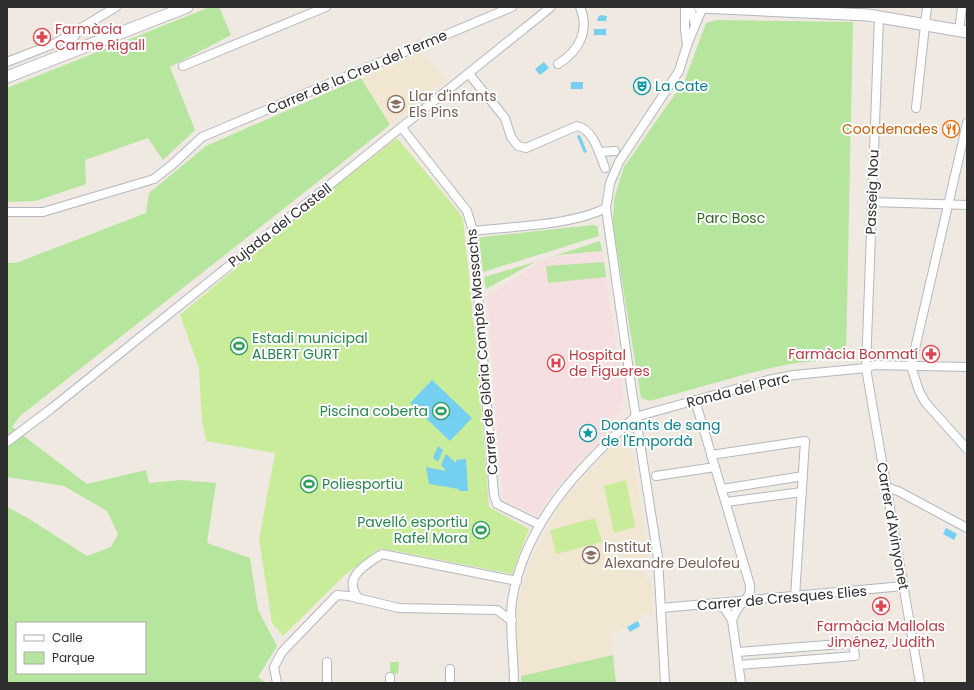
<svg xmlns="http://www.w3.org/2000/svg" width="974" height="690" viewBox="0 0 974 690" font-family="Poppins,sans-serif">
	<style>
		.education { fill: #f0e6d1 }
		.medical { fill: #f5dfe0 }
		.green { fill: #b6e59e; fill-rule: evenodd }
		.pitch { fill: #c9ec9a }
		.water { fill: #75cff0 }
		.lines { fill: none; stroke-linecap: round; stroke-linejoin: round }
		.minor-casing { stroke: #b4b7c1; stroke-width: 10 }
		.secondary-casing { stroke: #b4b7c1; stroke-width: 13 }
		.minor { stroke: #fff; stroke-width: 8 }
		.secondary { stroke: #fff; stroke-width: 11 }
		.labels { text-anchor: middle; stroke-width: 4; stroke-linejoin: round; paint-order: stroke }
		.health-label { font-size: 14px; fill: #be3a42; stroke: #fff; text-anchor: start }
		.street-label { font-size: 14px; fill: #2e2e2e; stroke: #fff }
		.culture-label { font-size: 14px; fill: #0d838f; stroke: #fff; text-anchor: start }
		.education-label { font-size: 14px; fill: #785e54; stroke: #fff; text-anchor: start }
		.food-label { font-size: 14px; fill: #c56008; stroke: #fff; text-anchor: end }
		.park-label { font-size: 14px; fill: #2c6e1b; stroke: #fff }
		.leisure-label { font-size: 14px; fill: #27864d; stroke: #fff; text-anchor: start }
	</style>
	<rect width="100%" height="100%" fill="#efe9e1"/>
	<g class="education">
		<polygon points="420,51 445,78 441,80 443,82 390,125 361,78"/>
		<polygon points="628,430 650,561 644,569 646,581 651,582 653,614 642,614 642,618 611,634 613,655 521,676 519,673 516,608 531,561 555,514 565,497"/>
	</g>
	<polygon class="medical" points="602,251 624,400 614,425 556,488 536,516 503,499 487,296 544,259"/>
	<g class="green">
		<polygon points="210,7 219,7 231,35 170,67 195,130 163,160 148,138 85,160 86,184 36,201 7,202 7,88"/>
		<polygon points="717,20 853,22 846,355 841,358 789,364 750,373 650,401 641,398 613,225 614,199 624,167 685,80 706,23"/>
		<path d="M361,78L390,125L20,416L12,427L87,484L146,470L149,483L181,480L216,483L207,543L250,558L258,610L277,646L258,677L266,683H7V507L26,517L87,556L111,547L118,534L107,511L64,486L7,477V263H16L146,213L149,193L206,146ZM17,623H145V673H17Z"/>
		<polygon points="593,225 597,226 599,236 483,272 479,239 482,237"/>
		<polygon points="600,241 602,251 559,255 545,259"/>
		<polygon points="535,262 486,289 484,277"/>
		<polygon points="604,262 606,277 548,283 546,266"/>
		<polygon points="613,655 616,683 521,683 521,676"/>
		<polygon points="390,662 399,662 398,674 390,674"/>
	</g>
	<g class="pitch">
		<polygon points="397,138 458,211 463,219 478,364 489,507 529,529 512,574 380,548 345,575 283,636 272,623 259,539 275,453 206,441 202,421 199,368 180,315 305,210"/>
		<polygon points="626,480 635,527 614,533 604,486"/>
		<polygon points="595,518 602,542 556,554 550,530"/>
	</g>
	<g class="water">
		<polygon points="601,15 607,16 606,21 597,21 598,17"/>
		<rect x="594" y="29" width="12" height="6"/>
		<polygon points="544,62 549,68 540,75 535,69"/>
		<rect x="571" y="82" width="12" height="7"/>
		<polygon points="580,135 587,152 584,153 577,136"/>
		<polygon points="432,380 472,418 450,441 410,403"/>
		<polygon points="438,446 443,450 438,462 433,458"/>
		<polygon points="446,454 456,463 456,460 466,459 468,491 459,491 459,489 429,484 426,467 446,471 441,465"/>
		<polygon points="946,528 957,534 954,540 943,534"/>
		<polygon points="638,621 640,626 630,632 627,627"/>
	</g>
	<g class="lines">
		<g class="minor-casing">
			<g id="minor">
				<polyline points="685,7 685,30 687,45"/>
				<polyline points="686,7 691,11 695,24"/>
				<polyline points="879,16 866,368 920,683"/>
				<polyline points="959,31 962,7"/>
				<polyline points="61,56 78,31"/>
				<polyline points="7,62 56,43 116,7"/>
				<path d="M558,64C579,51 590,31 580,7"/>
				<polyline points="183,66 326,7"/>
				<path d="M469,74L505,118L511,137L518,146L526,148L577,126C594,130 599,153 605,168"/>
				<polyline points="916,108 927,7"/>
				<polyline points="967,123 911,366 919,391 925,402 967,449"/>
				<polyline points="402,128 467,211 473,231 494,495 497,504 540,525"/>
				<polyline points="599,152 615,151"/>
				<polyline points="872,202 967,205"/>
				<polyline points="7,212 43,212 154,179 173,164 202,137 512,7"/>
				<path d="M473,231C513,226 570,226 606,208"/>
				<path d="M695,400L750,585C751,597 745,599 738,608C736,611 734,616 732,620"/>
				<polyline points="7,442 52,408 551,7"/>
				<polyline points="711,455 805,441 795,597"/>
				<polyline points="656,476 715,467"/>
				<polyline points="886,487 898,491 967,528"/>
				<polyline points="722,489 803,476"/>
				<polyline points="726,502 802,492"/>
				<path d="M359,599C341,578 365,565 382,554L517,581"/>
				<polyline points="717,604 725,609 732,620 741,683"/>
				<polyline points="661,608 904,586"/>
				<polyline points="738,652 853,643 855,656 739,665"/>
				<polyline points="277,683 274,667 282,652 337,595 349,596 399,608 497,610 512,621"/>
				<polyline points="327,683 327,662"/>
				<polyline points="390,683 390,677"/>
				<polyline points="450,683 450,669"/>
				<path d="M514,683C514,658 509,624 512,601C524,524 580,466 635,417L768,380L794,375L866,368L874,365L967,367"/>
				<polyline points="665,683 658,558 632,392 606,208 610,183 619,162 679,71 687,45 703,7"/>
			</g>
		</g>
		<g class="secondary-casing">
			<g id="secondary">
				<polyline points="700,7 868,15 967,32"/>
				<polyline points="7,77 187,7"/>
			</g>
		</g>
		<use href="#minor" class="minor"/>
		<use href="#secondary" class="secondary"/>
	</g>
	<defs>
		<g id="pharmacy-ring" transform="scale(0.9)"><circle r="9.5" fill="#fff" stroke="#e0444e" stroke-width="1.5"/><path d="M-2-6h4v4h4v4h-4v4h-4v-4h-4v-4h4Z" fill="#e0444e"/></g>
		<g id="theatre-ring" transform="scale(0.9)"><circle r="9.5" fill="#fff" stroke="#0f9aa8" stroke-width="1.5"/><path d="M-5-5.5Q0-4 5-5.5V0Q5 5 0 6Q-5 5-5 0ZM-3.3-2.5H-1v1.5H-3.3ZM1-2.5H3.3v1.5H1ZM-2.8 1Q0 5.5 2.8 1Z" fill="#0f9aa8"/></g>
		<g id="school-ring" transform="scale(0.9)"><circle r="9.5" fill="#fff" stroke="#8d6e63" stroke-width="1.5"/><path d="M0-5L7-2L0 1L-7-2ZM-4 1L0 2.5L4 1V4Q0 6-4 4Z" fill="#8d6e63"/></g>
		<g id="restaurant-ring" transform="scale(0.9)"><circle r="9.5" fill="#fff" stroke="#e8710a" stroke-width="1.5"/><path d="M-5-6h1v4h1v-4h1v4h1v-4h1v5L-1.5 .5V6h-2V.5L-5-1ZM5-6V6H3V1.5H1.5Q1.5-4 5-6Z" fill="#e8710a"/></g>
		<g id="stadium-ring" transform="scale(0.9)"><circle r="9.5" fill="#fff" stroke="#2e9e5b" stroke-width="1.5"/><path d="M0-5a6.5 5 0 1 0 0 10a6.5 5 0 1 0 0-10ZM-3.5-1.8h7v3.6h-7Z" fill="#2e9e5b"/></g>
		<g id="hospital-ring" transform="scale(0.9)"><circle r="9.5" fill="#fff" stroke="#e0444e" stroke-width="1.5"/><path d="M-5-5h3v3.5h4V-5h3V5h-3V1.5h-4V5h-3Z" fill="#e0444e"/></g>
		<g id="sight-ring" transform="scale(0.9)"><circle r="9.5" fill="#fff" stroke="#0f9aa8" stroke-width="1.5"/><path d="M0-6L1.8-2.2L6-1.7L2.9 1.2L3.7 5.4L0 3.3L-3.7 5.4L-2.9 1.2L-6-1.7L-1.8-2.2Z" fill="#0f9aa8"/></g>
	</defs>
	<g fill-rule="evenodd">
		<use href="#pharmacy-ring" x="42" y="37"/>
		<use href="#theatre-ring" x="642" y="86"/>
		<use href="#school-ring" x="396" y="104"/>
		<use href="#restaurant-ring" x="951" y="129"/>
		<use href="#stadium-ring" x="239" y="346"/>
		<use href="#pharmacy-ring" x="931" y="354"/>
		<use href="#hospital-ring" x="556" y="363"/>
		<use href="#stadium-ring" x="441" y="411"/>
		<use href="#sight-ring" x="588" y="433"/>
		<use href="#stadium-ring" x="309" y="484"/>
		<use href="#stadium-ring" x="481" y="530"/>
		<use href="#school-ring" x="591" y="555"/>
		<use href="#pharmacy-ring" x="881" y="606"/>
	</g>
	<g class="labels">
		<g class="health-label">
			<text x="55" y="34">Farmàcia<tspan x="55" dy="16">Carme Rigall</tspan></text>
			<text x="918" y="359" text-anchor="end">Farmàcia Bonmatí</text>
			<text x="569" y="360">Hospital<tspan x="569" dy="16">de Figueres</tspan></text>
			<text x="881" y="631" text-anchor="middle">Farmàcia Mallolas<tspan x="881" dy="16">Jiménez, Judith</tspan></text>
		</g>
		<g class="street-label">
			<text transform="translate(357 72) rotate(-23)" y="5">Carrer de la Creu del Terme</text>
			<text transform="translate(872 192) rotate(-88)" y="5">Passeig Nou</text>
			<text transform="translate(280 225) rotate(-38)" y="5">Pujada del Castell</text>
			<text transform="translate(482 352) rotate(-95)" y="5">Carrer de Glòria Compte Massachs</text>
			<text transform="translate(738 390) rotate(-14)" y="5">Ronda del Parc</text>
			<text transform="translate(893 526) rotate(80)" y="5">Carrer d'Avinyonet</text>
			<text transform="translate(782 598) rotate(-5)" y="5">Carrer de Cresques Elies</text>
		</g>
		<g class="culture-label">
			<text x="655" y="91">La Cate</text>
			<text x="601" y="430">Donants de sang<tspan x="601" dy="16">de l'Empordà</tspan></text>
		</g>
		<g class="education-label">
			<text x="409" y="101">Llar d'infants<tspan x="409" dy="16">Els Pins</tspan></text>
			<text x="604" y="552">Institut<tspan x="604" dy="16">Alexandre Deulofeu</tspan></text>
		</g>
		<g class="food-label">
			<text x="938" y="134">Coordenades</text>
		</g>
		<g class="park-label">
			<text x="731" y="223">Parc Bosc</text>
		</g>
		<g class="leisure-label">
			<text x="252" y="343">Estadi municipal<tspan x="252" dy="16">ALBERT GURT</tspan></text>
			<text x="428" y="416" text-anchor="end">Piscina coberta</text>
			<text x="322" y="489">Poliesportiu</text>
			<text x="468" y="527" text-anchor="end">Pavelló esportiu<tspan x="468" dy="16">Rafel Mora</tspan></text>
		</g>
	</g>
	<rect width="974" height="690" fill="none" stroke="#2e2e2e" stroke-width="16"/>
	<rect x="16" y="622" width="130" height="52" fill="#ffffff" stroke="#ababab"/>
	<rect x="24" y="635" width="20" height="6" fill="#ffffff" stroke="#ababab"/>
	<text x="52" y="642" font-size="12" fill="#2e2e2e">Calle</text>
	<rect x="24" y="652" width="20" height="12" fill="#b6e59e" stroke="#ababab"/>
	<text x="52" y="662" font-size="12" fill="#2e2e2e">Parque</text>
</svg>
